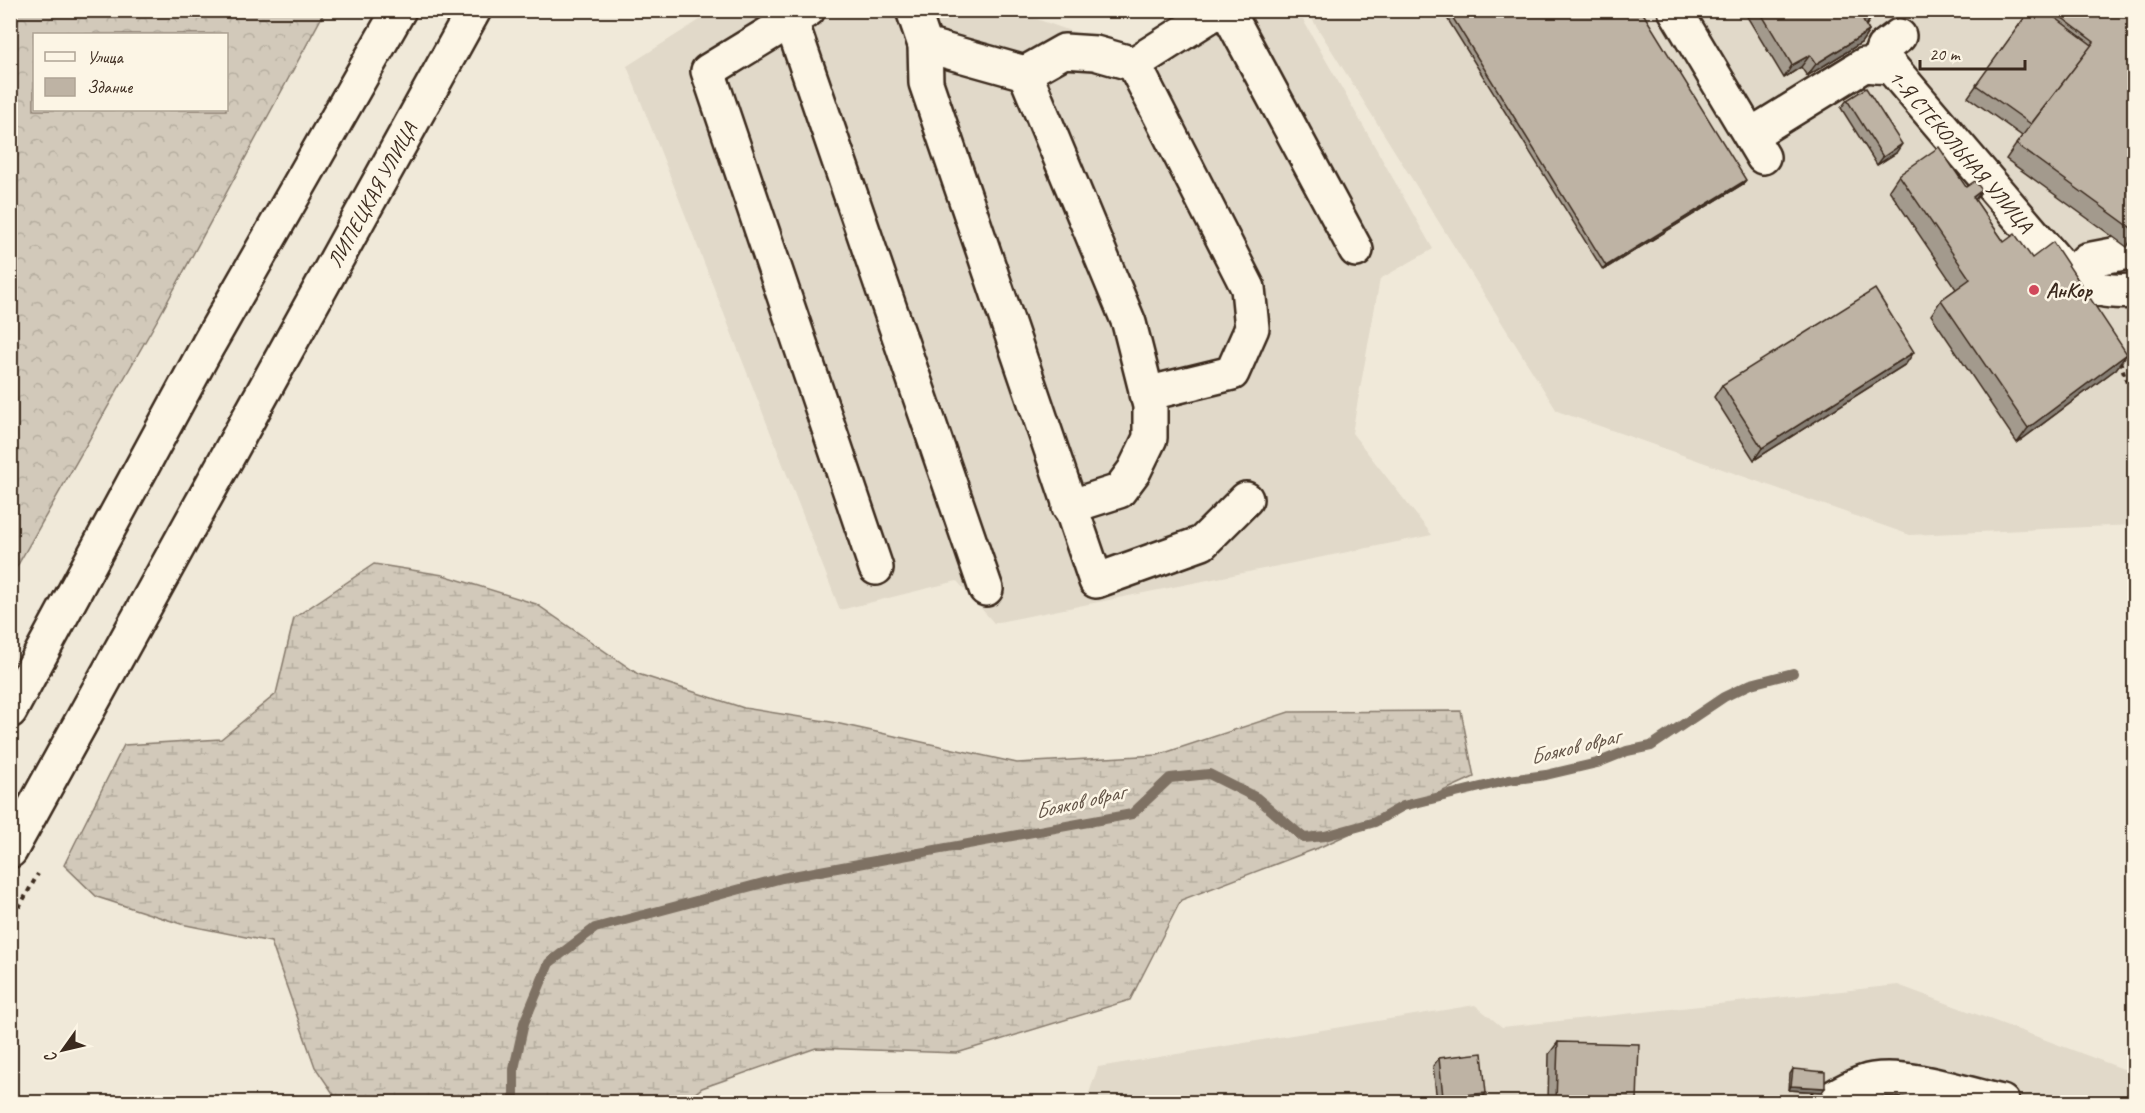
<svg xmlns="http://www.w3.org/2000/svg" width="2145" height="1113" viewBox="0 0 2145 1113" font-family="Caveat,sans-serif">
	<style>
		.built { fill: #e1d9c9 }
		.forest { fill: url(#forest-crowns); stroke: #867a6c; stroke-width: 1.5; fill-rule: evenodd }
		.wetland { fill: url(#wetland-marsh); stroke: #867a6c; stroke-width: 1.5 }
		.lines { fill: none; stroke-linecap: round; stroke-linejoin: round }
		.stream { stroke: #7e7163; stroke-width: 10 }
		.minor-casing { stroke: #3b2a1e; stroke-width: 38 }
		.major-casing { stroke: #3b2a1e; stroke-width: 38 }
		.path { stroke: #3b2a1e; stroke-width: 4; stroke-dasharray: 4.5 4.5; stroke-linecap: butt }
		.minor { stroke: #fcf5e5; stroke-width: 33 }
		.major { stroke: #fcf5e5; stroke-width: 33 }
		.wall { fill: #a39a8d; stroke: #3b2a1e; stroke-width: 1.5 }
		.shaded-wall { fill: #857d73; stroke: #3b2a1e; stroke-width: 1.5 }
		.building { fill: #beb3a4; stroke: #3b2a1e; stroke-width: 1.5 }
		.poi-dot { fill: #d1495b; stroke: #fcf5e5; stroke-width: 2 }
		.labels { text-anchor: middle; stroke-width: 5; stroke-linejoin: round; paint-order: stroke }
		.street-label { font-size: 21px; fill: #3b2a1e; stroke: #fcf5e5 }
		.poi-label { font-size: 21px; font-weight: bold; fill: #3b2a1e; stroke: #fcf5e5; text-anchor: start }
		.water-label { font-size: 22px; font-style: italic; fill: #625346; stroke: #fcf5e5 }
	</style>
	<defs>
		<pattern id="forest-crowns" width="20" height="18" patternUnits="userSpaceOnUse" patternTransform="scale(1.5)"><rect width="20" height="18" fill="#d2c9ba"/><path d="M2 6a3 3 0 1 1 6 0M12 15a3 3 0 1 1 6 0" fill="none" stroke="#b5ad9f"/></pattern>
		<pattern id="wetland-marsh" width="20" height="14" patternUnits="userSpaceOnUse" patternTransform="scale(1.5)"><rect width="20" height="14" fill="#d2c9ba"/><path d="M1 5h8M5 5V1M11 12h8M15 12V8" fill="none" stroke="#b5ad9f"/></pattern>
	</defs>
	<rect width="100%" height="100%" fill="#f0e9d9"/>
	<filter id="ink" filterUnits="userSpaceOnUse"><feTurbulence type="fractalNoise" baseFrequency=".0167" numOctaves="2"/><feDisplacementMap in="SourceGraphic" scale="12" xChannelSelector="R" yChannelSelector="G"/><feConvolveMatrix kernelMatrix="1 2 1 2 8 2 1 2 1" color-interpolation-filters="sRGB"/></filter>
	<g filter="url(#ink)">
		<g class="built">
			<polygon points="714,11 1014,11 1110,45 1157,40 1193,11 1298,11 1433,249 1380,279 1352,433 1432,535 994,623 957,581 840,610 627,66"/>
			<polygon points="1307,11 2134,11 2134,525 1910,535 1557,411"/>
			<polygon points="1898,985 2134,1073 2134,1102 1086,1102 1098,1067 1475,1005 1502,1027"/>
		</g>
		<path class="forest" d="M11,10L325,11L159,317L11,577ZM34,34H226V110H34Z"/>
		<polygon class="wetland" points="374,564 443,575 536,604 638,674 744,708 831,722 1017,763 1158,755 1289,712 1461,711 1474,777 1318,848 1181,900 1130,1000 957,1053 816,1048 702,1088 684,1102 339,1102 315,1067 271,942 181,924 97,897 64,865 124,745 221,739 276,694 294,618"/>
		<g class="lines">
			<polyline class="stream" points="514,1102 514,1069 524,1023 549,963 595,928 782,878 1132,814 1170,778 1209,774 1257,798 1304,838 1325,836 1375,822 1403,806 1509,780 1546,775 1597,763 1627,751 1651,746 1724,697 1751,684 1793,673"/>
			<g class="minor-casing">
				<g id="minor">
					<polyline points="808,10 708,71 876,568"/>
					<polyline points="913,10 925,45 926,83 1096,581 1202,543 1246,499"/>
					<polyline points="1227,10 1356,250"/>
					<polyline points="1675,10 1763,157"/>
					<polyline points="791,21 986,589"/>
					<polyline points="925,45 1025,73 1064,51 1095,53 1134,64 1248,288 1252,328 1232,373 1146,394"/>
					<polyline points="1134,64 1219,10"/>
					<polyline points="1877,66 1883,48 1899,36"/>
					<polyline points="1025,73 1129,323 1150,406 1150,438 1134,471 1119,491 1069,507"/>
					<path d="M1751,135L1864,65L1891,67L2070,277C2093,289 2108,293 2134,291"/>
					<polyline points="2070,277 2087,260 2134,251"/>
					<path d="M1827,1102C1837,1094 1860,1082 1873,1080C1910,1074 1965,1094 2002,1102"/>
				</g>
			</g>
			<g class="major-casing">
				<g id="major">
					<polyline points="10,711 208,345 399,10"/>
					<polyline points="10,851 474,10"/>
				</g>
			</g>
			<g class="path">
				<polyline points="2120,361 2134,403"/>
				<polyline points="10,923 38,874"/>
			</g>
			<use href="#minor" class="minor"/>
			<use href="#major" class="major"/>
		</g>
		<g class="wall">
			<polygon points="1442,10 1641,10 1743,184 1603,270"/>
			<polygon points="1743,10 1870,10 1873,15 1866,26 1869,31 1861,43 1807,76 1801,67 1784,78"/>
			<polygon points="2030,10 2134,10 2134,236 2127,247 2006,159 2022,136 1968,97"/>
			<polygon points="1847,100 1896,153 1877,165 1841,108"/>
			<polygon points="1899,175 1982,190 1975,200 2004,242 2032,258 2127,354 2116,369 2017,443 1931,315 1941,300 1956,289 1889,190"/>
			<polygon points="1906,364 1754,460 1714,397 1722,385"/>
			<polygon points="1558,1042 1637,1102 1548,1102 1549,1054"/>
			<polygon points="1439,1058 1486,1093 1480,1101 1465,1102 1437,1102 1433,1066"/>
			<polygon points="1793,1069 1822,1092 1789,1090 1790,1074"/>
		</g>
		<g class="shaded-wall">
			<polygon points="1873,15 1865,27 1863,21"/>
			<polygon points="1869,31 1861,43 1807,76 1816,64"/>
			<polygon points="1810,55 1801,67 1784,78 1792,65"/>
			<polygon points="1902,144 1896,153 1877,165 1883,157"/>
			<polygon points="1746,180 1743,184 1603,270 1606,266"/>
			<polygon points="1982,190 1971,206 1973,197"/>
			<polygon points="1914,352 1906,364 1754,460 1762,448"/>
			<polygon points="2127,354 2116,369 2017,443 2028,428"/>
			<polygon points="1791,1086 1825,1088 1822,1092 1789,1090"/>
			<polygon points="1486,1093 1480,1101 1465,1102 1439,1102 1443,1097"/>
		</g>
		<g class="building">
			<polygon points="1448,10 1641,10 1746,180 1606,266"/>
			<polygon points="1759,10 1870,10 1873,15 1863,21 1869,31 1816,64 1810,55 1792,65"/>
			<polygon points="2030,10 2045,10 2092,45 2031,124 1976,85"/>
			<polygon points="2052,10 2134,10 2134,230 2016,144 2094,42"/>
			<polygon points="1866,88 1902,144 1883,157 1847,100"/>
			<polygon points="1939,147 1966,187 1975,181 1982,190 1973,197 2004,242 2015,234 2032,258 2053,242 2127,354 2028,428 1941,300 1970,279 1899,175"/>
			<polygon points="1875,289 1914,352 1762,448 1722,385"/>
			<polygon points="1558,1042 1639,1044 1637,1102 1556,1102"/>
			<polygon points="1482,1053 1486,1093 1443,1097 1439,1058"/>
			<polygon points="1793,1069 1825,1072 1825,1088 1791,1086"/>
		</g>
	</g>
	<circle class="poi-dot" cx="2034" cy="290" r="6"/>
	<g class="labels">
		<g class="street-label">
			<text transform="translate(1961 151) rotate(49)" y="7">1-Я СТЕКОЛЬНАЯ УЛИЦА</text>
			<text transform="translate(372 195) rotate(-61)" y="7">ЛИПЕЦКАЯ УЛИЦА</text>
		</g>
		<g class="poi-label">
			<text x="2046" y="297">АнКор</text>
		</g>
		<g class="water-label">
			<text transform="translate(1574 746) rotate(-14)" y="8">Бояков овраг</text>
			<text transform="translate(1079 801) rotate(-13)" y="8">Бояков овраг</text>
		</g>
	</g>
	<rect width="2145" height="1113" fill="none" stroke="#fcf5e5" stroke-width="36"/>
	<rect x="18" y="18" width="2109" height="1077" fill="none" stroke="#3b2a1e" stroke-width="2" filter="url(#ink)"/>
	<rect x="33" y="33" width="195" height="78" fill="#fcf5e5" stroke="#afa495" stroke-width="1.5"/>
	<rect x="45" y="52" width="30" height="9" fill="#fcf5e5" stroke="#afa495" stroke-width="1.5"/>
	<text x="87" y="63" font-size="18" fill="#3b2a1e">Улица</text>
	<rect x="45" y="78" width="30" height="18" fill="#beb3a4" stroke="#afa495" stroke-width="1.5"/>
	<text x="87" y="93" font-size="18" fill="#3b2a1e">Здание</text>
	<g transform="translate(63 1050) rotate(236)" stroke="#fcf5e5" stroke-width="4.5" paint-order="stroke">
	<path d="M0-4.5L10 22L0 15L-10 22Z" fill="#3b2a1e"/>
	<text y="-9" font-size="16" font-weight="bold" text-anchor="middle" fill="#3b2a1e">С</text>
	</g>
	<path d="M1920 60v9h105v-9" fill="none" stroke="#3b2a1e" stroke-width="3"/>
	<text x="1929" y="60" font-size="18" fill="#3b2a1e" stroke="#fcf5e5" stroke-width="4.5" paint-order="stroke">20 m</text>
</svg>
